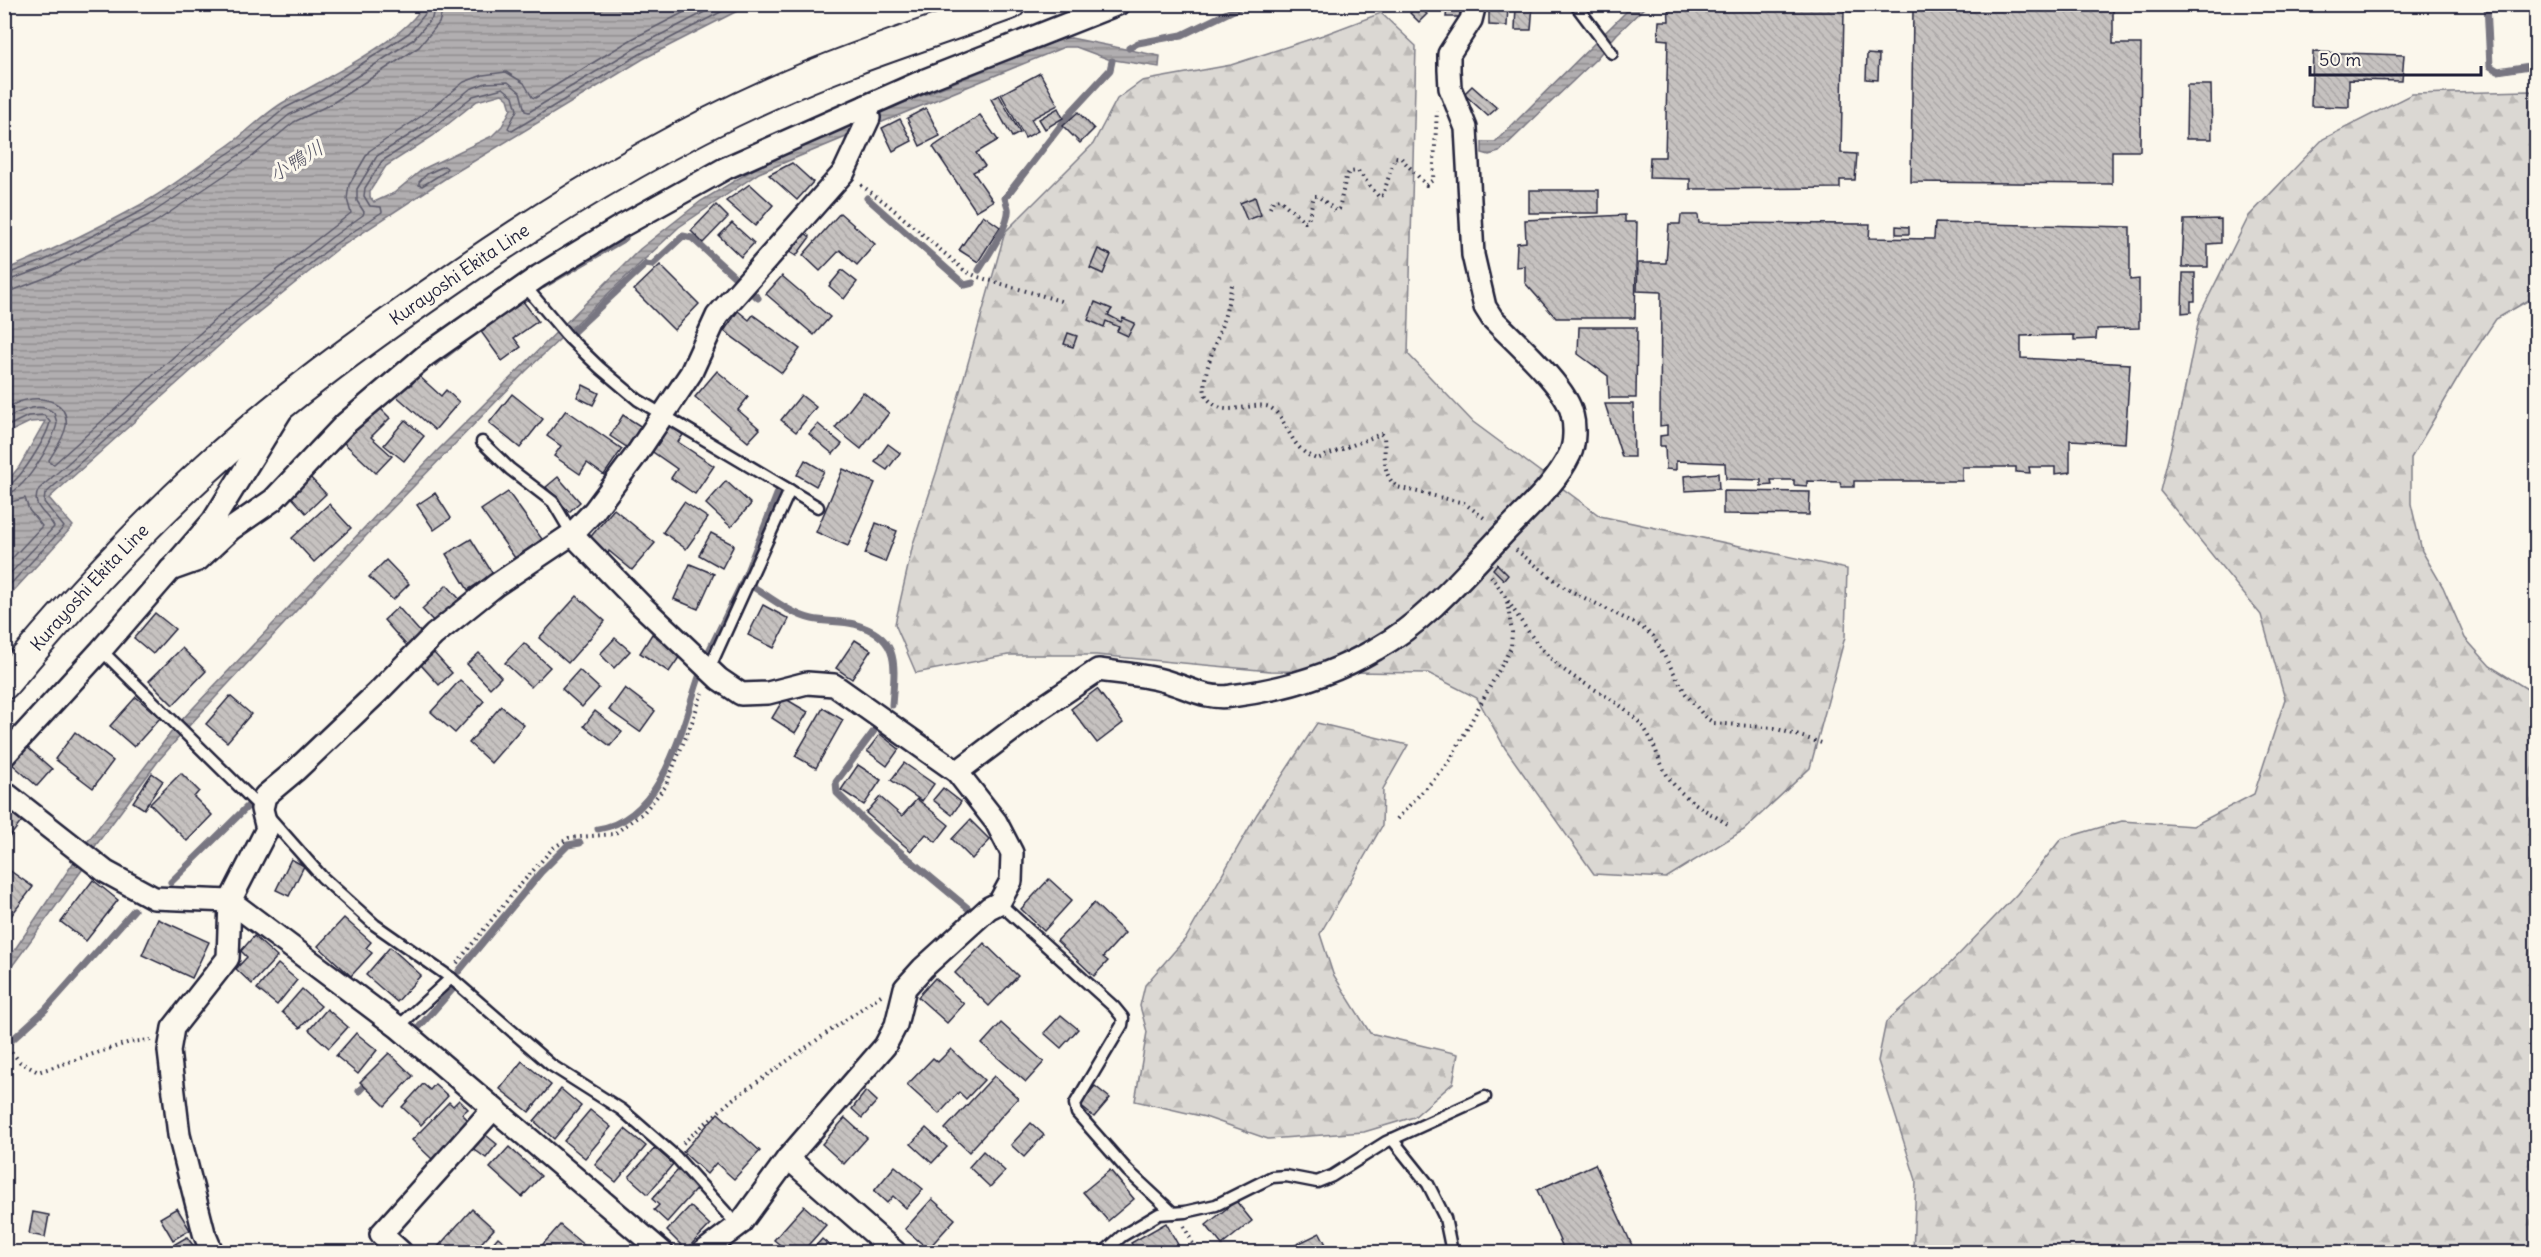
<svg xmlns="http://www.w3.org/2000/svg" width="2541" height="1257" viewBox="0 0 2541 1257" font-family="Delius,'Klee One',sans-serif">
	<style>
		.forest { fill: url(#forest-firs); stroke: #7e7d87; stroke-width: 1.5 }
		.water { fill: url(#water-rules); stroke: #787681; stroke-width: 1.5; fill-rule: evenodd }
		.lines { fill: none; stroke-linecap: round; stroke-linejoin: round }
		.shore { stroke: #5b5a6a; stroke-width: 1.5 }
		.stream { stroke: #787681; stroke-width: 7 }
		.building { fill: url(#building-back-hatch); stroke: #22223b; stroke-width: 1.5 }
		.lane-casing { stroke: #22223b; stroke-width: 15 }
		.street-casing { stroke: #22223b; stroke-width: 26 }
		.secondary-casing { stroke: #22223b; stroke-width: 34 }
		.path { stroke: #22223b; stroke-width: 4; stroke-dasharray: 1.5 4.5; stroke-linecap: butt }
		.lane { stroke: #fbf7ec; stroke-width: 10 }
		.street { stroke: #fbf7ec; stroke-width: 21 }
		.secondary { stroke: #fbf7ec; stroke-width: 30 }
		.labels { text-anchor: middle; stroke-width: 6; stroke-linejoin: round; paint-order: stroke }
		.street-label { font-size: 18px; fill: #22223b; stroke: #fbf7ec }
		.water-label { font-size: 20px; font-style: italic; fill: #545364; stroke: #fbf7ec }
	</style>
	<defs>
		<pattern id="forest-firs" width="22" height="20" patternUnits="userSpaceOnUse" patternTransform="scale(1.5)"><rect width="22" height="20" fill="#dbd8d3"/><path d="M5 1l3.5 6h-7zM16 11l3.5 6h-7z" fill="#bcb9b6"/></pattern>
		<pattern id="water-rules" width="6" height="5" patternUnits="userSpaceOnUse" patternTransform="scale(1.5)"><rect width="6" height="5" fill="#b1aeb0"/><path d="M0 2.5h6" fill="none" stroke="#908d90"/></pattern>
		<pattern id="building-back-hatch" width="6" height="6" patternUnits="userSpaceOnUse" patternTransform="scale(1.5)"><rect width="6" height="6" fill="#c6c2c0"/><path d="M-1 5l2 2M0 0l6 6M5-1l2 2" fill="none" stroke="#aaa6a6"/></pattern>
	</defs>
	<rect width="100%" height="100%" fill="#fbf7ec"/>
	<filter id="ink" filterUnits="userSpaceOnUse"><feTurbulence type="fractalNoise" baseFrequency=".0167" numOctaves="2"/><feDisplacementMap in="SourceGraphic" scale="12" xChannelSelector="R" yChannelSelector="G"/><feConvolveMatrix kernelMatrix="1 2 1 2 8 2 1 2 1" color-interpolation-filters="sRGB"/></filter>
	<g filter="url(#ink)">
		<g class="forest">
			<polygon points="1381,13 1416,46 1408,354 1473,422 1600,516 1847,569 1845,637 1810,768 1744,830 1666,878 1594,874 1505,748 1477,698 1428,673 1270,671 1096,655 1008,655 916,673 895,624 913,544 942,455 1005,232 1093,144 1117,99 1142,81 1231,65 1323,35"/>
			<polygon points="2528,91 2536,92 2536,296 2496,319 2468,361 2411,458 2411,504 2422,551 2443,587 2465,638 2490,666 2527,689 2536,692 2536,1252 1913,1252 1916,1180 1878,1061 1886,1022 1940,974 2017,894 2061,839 2122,821 2193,826 2254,794 2285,699 2261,615 2160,491 2182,403 2200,314 2249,216 2323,139 2412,94"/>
			<polygon points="1317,723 1408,745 1383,789 1382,826 1320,934 1333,974 1370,1033 1458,1054 1453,1083 1414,1117 1364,1132 1268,1139 1205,1117 1135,1101 1147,1032 1140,1006 1145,985 1186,938 1257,814"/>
		</g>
		<g class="water">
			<path d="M423,4L749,5L643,59L446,178L339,248L241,326L49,498L73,526L5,600V484L19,467L45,421L30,422L5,434V270C51,251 96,229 140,205C170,189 198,166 226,147C246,134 263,114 284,102C316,83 410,38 423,4ZM502,94L508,99L511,109L502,126L492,136L423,169L394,193L374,202L370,197V191L386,166L433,136L477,101Z"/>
			<polygon points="1633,5 1647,5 1617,34 1596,59 1499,152 1489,155 1482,153 1482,142 1495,142"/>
			<polygon points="1071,38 1160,56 1159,67 1108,59 1076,47 1064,47 759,173 679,227 526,371 378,523 187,728 159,760 96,845 82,870 5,976 5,964 88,841 176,726 439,449 640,249 701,201 764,163 857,122 1061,39"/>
		</g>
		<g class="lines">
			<g class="shore">
				<polygon points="444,166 447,168 446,171 422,186 419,185 419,182 427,174"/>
				<polyline points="4,275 43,261 145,209 244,143 285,108 323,89 409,33 425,14 428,4"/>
				<polyline points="4,282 46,267 149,215 248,149 289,115 327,96 414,39 432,18 435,4"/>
				<polyline points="4,291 14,290 50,276 154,223 253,156 294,122 331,104 419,47 439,23 444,4"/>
				<path d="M4,409C11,406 19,401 26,400C44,396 69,402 66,426C64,438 55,450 49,460L50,463L54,464L227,309L351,213L347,199L349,185L369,151L420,117L464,82L483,75L506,72L524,83L532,97L535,98L632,39L700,4"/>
				<path d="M4,419C19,412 39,400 54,413L57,423C54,441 23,494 4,495"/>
				<path d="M4,428L28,416L44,415L50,422C47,436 19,485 4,487"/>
				<polyline points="4,504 25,498 29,510 42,526 4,567"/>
				<path d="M4,580L54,527C48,513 29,507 39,489L233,316L331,238L363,215L364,212L357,201V189L377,156L425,125L470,89L486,83L508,82L520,92L525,111L529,112L637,47L720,4"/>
				<polyline points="4,591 64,527 44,502 45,494 237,322 335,244 382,212 381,207 370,206 364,196 365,188 382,161 429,131 473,96 503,88 513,96 517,110 508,128 512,131 640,54 736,4"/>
			</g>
			<g class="stream">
				<polyline points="2487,4 2490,66 2498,71 2536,65"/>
				<polyline points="1129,48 1138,43 1182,35 1246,4"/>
				<polyline points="867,198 965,285 973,283"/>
				<path d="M979,270C987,257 1011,222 1008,208C1007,204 1006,202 1005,198L1072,111L1110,70L1112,61"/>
				<polyline points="544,285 625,238"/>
				<polyline points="572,333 646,264 652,265 683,236 692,238 758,298"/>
				<polyline points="435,363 457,346"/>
				<path d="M755,588C772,599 793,615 812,619C826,622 841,621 854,624C901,637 895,665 892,705"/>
				<polyline points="709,651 744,579 778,492"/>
				<polyline points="877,727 836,782 837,793 875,831 970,910 967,918"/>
				<path d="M598,829C663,819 681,730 699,677"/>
				<polyline points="171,882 250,804"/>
				<polyline points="459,971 541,872 568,845 580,843"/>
				<polyline points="420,1026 452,990"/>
				<polyline points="12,1040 45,1010 134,910"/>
				<polyline points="359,1091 370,1079"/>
			</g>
		</g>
		<g class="building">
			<polygon points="1443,4 1468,4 1468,12 1460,11 1460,17 1446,17 1447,8 1443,8"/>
			<polygon points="1489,4 1508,4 1507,26 1489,25"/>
			<polygon points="1516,4 1533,4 1531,30 1515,30"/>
			<polygon points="1668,4 1853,4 1853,12 1844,11 1841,153 1857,154 1855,180 1840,180 1840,188 1690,189 1690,179 1649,178 1650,157 1665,157 1668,40 1658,39 1659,21 1669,21"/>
			<polygon points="1417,6 1427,14 1419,22 1410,13"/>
			<polygon points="1913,7 2113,8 2113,44 2141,44 2140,151 2112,151 2112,184 1911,182"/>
			<polygon points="2313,52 2404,55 2402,81 2349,80 2349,107 2311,106"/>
			<polygon points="1867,54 1879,55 1878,80 1866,79"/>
			<polygon points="1040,73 1058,105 1031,119 1038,131 1025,138 1001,94"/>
			<polygon points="2187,85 2211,85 2212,139 2186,139"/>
			<polygon points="1472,86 1497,108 1488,116 1464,94"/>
			<polygon points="999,95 1020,133 1012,137 991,99"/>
			<polygon points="926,108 940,136 920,146 907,118"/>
			<polygon points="1058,108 1063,118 1045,129 1039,119"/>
			<polygon points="1078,112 1094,129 1080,143 1063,126"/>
			<polygon points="980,115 998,140 976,153 985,166 973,172 993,201 976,211 933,147"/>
			<polygon points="900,119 912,141 893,151 882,128"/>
			<polygon points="792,163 813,182 797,200 769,175"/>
			<polygon points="750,184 773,205 755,226 726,201"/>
			<rect x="1529" y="190" width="70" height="23"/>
			<polygon points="1255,197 1261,215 1247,220 1240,203"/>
			<polygon points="716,205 728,217 703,243 691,231"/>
			<polygon points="840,213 875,244 857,265 840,250 820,271 803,255"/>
			<polygon points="983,215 1000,227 978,262 959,250"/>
			<polygon points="1625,215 1625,222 1637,222 1635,318 1556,318 1525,283 1525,266 1516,267 1517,243 1526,242 1525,220"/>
			<polygon points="1681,215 1698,215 1699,223 1870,224 1869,238 1934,239 1935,223 2130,227 2130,280 2139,279 2139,328 2097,329 2096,339 2074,340 2074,335 2021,336 2021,358 2130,364 2125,443 2070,440 2070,472 2055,474 2055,467 2029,467 2030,473 2016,472 2016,467 1962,467 1962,481 1854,481 1854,487 1841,487 1840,482 1807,481 1807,486 1794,485 1794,480 1771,480 1772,485 1761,486 1761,480 1726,479 1725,463 1676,461 1676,470 1666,469 1665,446 1660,446 1660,436 1667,435 1667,425 1660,426 1661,292 1637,291 1638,263 1666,263 1669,224 1680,224"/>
			<polygon points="2221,219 2221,243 2208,244 2208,267 2182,267 2184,220"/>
			<polygon points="732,223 754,243 741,257 719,236"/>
			<polygon points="1896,226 1909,227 1909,234 1896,234"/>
			<polygon points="800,229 810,237 796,256 785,249"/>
			<polygon points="1098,249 1111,255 1103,274 1090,268"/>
			<polygon points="660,265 699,304 674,330 634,290"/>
			<polygon points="842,270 857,282 844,299 829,286"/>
			<polygon points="2183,273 2195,273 2195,301 2191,301 2191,312 2182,313"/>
			<polygon points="782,276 830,317 814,335 766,294"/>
			<polygon points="519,296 538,321 514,338 521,347 502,361 477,326"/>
			<polygon points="1095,302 1112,309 1108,315 1121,322 1123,318 1135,323 1128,336 1117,331 1119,327 1106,321 1104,327 1088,320"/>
			<polygon points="738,311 749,320 753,315 800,349 782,373 724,331"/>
			<polygon points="1579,327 1637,327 1636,398 1609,398 1608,376 1578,354"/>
			<polygon points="1068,333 1077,336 1073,347 1064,344"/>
			<polygon points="717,371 748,397 738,410 760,429 748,442 695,397"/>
			<polygon points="419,376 441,396 446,390 459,402 435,430 393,393 404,381 410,386"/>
			<polygon points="583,385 599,393 593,405 577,397"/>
			<polygon points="863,392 889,413 861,449 835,428"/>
			<polygon points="512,394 543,419 520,448 489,423"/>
			<polygon points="801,395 816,407 796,432 781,420"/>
			<polygon points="1605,404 1633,404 1634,457 1622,457"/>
			<polygon points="378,406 390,418 371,437 392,456 376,473 343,442"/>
			<polygon points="566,410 622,449 604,475 587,463 580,474 554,456 561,446 547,436"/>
			<polygon points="623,415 642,427 628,448 610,436"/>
			<polygon points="405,420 424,436 404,461 384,445"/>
			<polygon points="668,424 683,435 678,442 714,466 695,494 671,478 677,469 650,450"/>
			<polygon points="818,424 842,444 833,454 809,434"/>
			<polygon points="888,444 900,453 887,470 875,462"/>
			<polygon points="805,460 824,471 816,486 797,475"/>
			<polygon points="843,469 875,483 848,546 816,532"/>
			<polygon points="1718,473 1719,489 1685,491 1684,476"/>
			<polygon points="307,474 326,494 306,513 287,492"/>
			<polygon points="558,477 580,502 569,512 546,487"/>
			<polygon points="726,481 751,504 731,527 706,504"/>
			<polygon points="1723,491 1810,492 1809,515 1723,514"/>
			<polygon points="508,492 542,539 515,558 481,510"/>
			<polygon points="435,493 451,518 434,530 417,505"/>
			<polygon points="684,502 708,518 686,549 663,532"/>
			<polygon points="329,504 351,528 314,562 292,538"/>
			<polygon points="614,509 655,543 632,570 609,551 607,557 588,540"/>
			<polygon points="876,523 897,531 885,562 865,554"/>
			<polygon points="711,533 734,545 722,568 699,555"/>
			<polygon points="471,539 493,574 468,590 446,554"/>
			<polygon points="386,560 409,584 393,600 369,577"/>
			<polygon points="690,564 714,574 698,609 674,599"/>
			<polygon points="1497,564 1508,575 1504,580 1493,569"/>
			<polygon points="447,585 463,603 438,626 422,609"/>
			<polygon points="577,596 605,621 568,663 539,638"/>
			<polygon points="763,605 789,619 774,648 748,635"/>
			<polygon points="398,607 421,633 407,646 384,620"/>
			<polygon points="155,613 175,629 153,654 134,638"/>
			<polygon points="652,634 682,653 669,672 640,653"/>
			<polygon points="615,638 630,651 614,668 600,654"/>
			<polygon points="855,640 871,650 852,679 836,668"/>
			<polygon points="524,643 550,667 531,687 505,663"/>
			<polygon points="182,648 206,671 173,705 149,681"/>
			<polygon points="434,653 452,673 439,685 421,665"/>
			<polygon points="479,653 501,677 490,688 467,664"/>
			<polygon points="579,670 599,688 582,707 562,689"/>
			<polygon points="460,680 484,701 455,733 431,712"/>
			<polygon points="625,688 655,711 640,732 609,710"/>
			<polygon points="1097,689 1123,723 1097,743 1071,709"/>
			<polygon points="230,696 251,714 227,742 206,724"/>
			<polygon points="136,697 160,718 134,747 110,726"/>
			<polygon points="784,698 808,712 795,733 772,718"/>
			<polygon points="501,706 524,725 491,763 469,743"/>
			<polygon points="823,708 843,720 816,768 795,756"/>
			<polygon points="595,711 622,732 610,746 584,726"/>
			<polygon points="75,732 113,761 93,788 55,759"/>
			<polygon points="880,734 899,749 887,766 867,751"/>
			<polygon points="27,747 52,769 37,786 12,764"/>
			<polygon points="904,763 934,784 922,801 891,780"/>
			<polygon points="858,765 881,780 864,805 841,790"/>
			<polygon points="152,773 163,781 144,809 133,802"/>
			<polygon points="181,773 199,791 194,797 212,815 187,841 150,804"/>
			<polygon points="943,788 961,802 952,815 933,800"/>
			<polygon points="880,797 902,816 917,799 949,825 936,842 926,834 911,851 866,813"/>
			<polygon points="4,808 22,821 4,844"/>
			<polygon points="970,820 990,840 972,859 952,839"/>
			<polygon points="291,859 304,866 289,896 276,890"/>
			<polygon points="9,870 33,887 4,925 4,875"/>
			<polygon points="1049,879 1072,900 1044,931 1021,909"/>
			<polygon points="93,880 118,900 86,941 61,922"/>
			<polygon points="1094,903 1125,933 1103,957 1108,961 1094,976 1057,941"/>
			<polygon points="344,918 371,942 366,948 372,953 351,976 318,946"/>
			<polygon points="158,919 209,942 192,978 142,955"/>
			<polygon points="254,936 277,957 252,984 236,969 247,957 241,951"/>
			<polygon points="984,943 1018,976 989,1006 955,973"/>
			<polygon points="390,947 421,975 397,1002 366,975"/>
			<polygon points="278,964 297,980 277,1005 257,989"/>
			<polygon points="935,978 964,1004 947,1023 918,997"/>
			<polygon points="302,989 321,1006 300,1028 282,1012"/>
			<polygon points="327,1009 348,1027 329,1048 309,1030"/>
			<polygon points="1061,1015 1078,1029 1061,1048 1044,1033"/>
			<polygon points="1001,1023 1044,1062 1026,1082 982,1044"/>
			<polygon points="356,1033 377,1050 358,1074 336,1056"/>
			<polygon points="951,1049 984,1080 966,1099 959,1092 939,1114 907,1085 933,1058 938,1062"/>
			<polygon points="389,1053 413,1076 385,1106 360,1082"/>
			<polygon points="522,1061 551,1085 529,1112 500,1089"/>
			<polygon points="994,1076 1018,1098 969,1152 945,1129"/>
			<polygon points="423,1084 430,1090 435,1084 448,1096 421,1125 402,1107"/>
			<polygon points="1095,1086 1110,1098 1094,1117 1079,1105"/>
			<polygon points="561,1089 581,1106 554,1139 534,1121"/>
			<polygon points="866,1091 877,1101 862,1118 852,1109"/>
			<polygon points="459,1100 468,1109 462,1114 469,1121 432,1159 412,1140 449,1102 453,1106"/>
			<polygon points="590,1110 611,1127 585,1158 564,1141"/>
			<polygon points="718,1113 760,1151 734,1179 716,1163 707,1174 683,1152"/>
			<polygon points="845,1118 867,1138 844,1164 822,1144"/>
			<polygon points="1031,1123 1044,1135 1024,1157 1011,1145"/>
			<polygon points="926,1128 947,1147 932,1163 911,1144"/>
			<polygon points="625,1129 646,1146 616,1182 595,1165"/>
			<polygon points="482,1132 497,1144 486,1158 471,1147"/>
			<polygon points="509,1147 541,1176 522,1197 490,1168"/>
			<polygon points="655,1148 673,1164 648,1194 629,1177"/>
			<polygon points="983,1151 1005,1171 990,1187 969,1167"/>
			<polygon points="1595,1164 1635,1252 1565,1252 1537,1190"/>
			<polygon points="895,1166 923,1189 906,1208 893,1196 887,1203 874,1191"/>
			<polygon points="678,1170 698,1187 667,1222 654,1210 659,1205 652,1199"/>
			<polygon points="1110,1170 1134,1199 1108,1221 1083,1192"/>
			<polygon points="932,1199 955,1219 928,1249 905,1229"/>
			<polygon points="1236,1201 1252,1221 1222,1245 1206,1225"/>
			<polygon points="690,1206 710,1225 686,1250 667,1231"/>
			<polygon points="804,1206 826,1225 802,1252 789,1252 774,1240"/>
			<polygon points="177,1208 190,1230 173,1240 160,1218"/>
			<polygon points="472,1209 494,1229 473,1252 442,1252 437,1248"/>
			<polygon points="33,1212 49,1215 45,1237 29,1234"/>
			<polygon points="1166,1223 1182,1252 1137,1252 1131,1243"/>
			<polygon points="560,1225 586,1247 582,1252 536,1252"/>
			<polygon points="1320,1233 1330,1252 1291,1252 1289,1248"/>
			<polygon points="187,1237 198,1252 181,1252 175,1244"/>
			<polygon points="498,1237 515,1251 514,1252 485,1252"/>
			<polygon points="822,1239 837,1252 810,1252"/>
			<polygon points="599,1245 607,1252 592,1252"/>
		</g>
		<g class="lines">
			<g class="lane-casing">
				<g id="lane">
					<polyline points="1575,4 1612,53"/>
					<polyline points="530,292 569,338 600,368 638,400 818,507"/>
					<polyline points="482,442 510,469 553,502 572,534"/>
					<polyline points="101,650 262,809 322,877 375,925 451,978 551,1065 622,1110 676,1157 738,1226"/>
					<polyline points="709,669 790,490"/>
					<polyline points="999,903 1114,1007 1123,1018 1122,1025 1075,1104 1077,1113 1128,1171 1173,1213"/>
					<polyline points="398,1027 451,978"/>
					<polyline points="1392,1139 1428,1184 1445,1218 1452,1252"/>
					<polyline points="1104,1252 1122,1236 1159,1214 1185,1212 1216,1205 1272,1177 1286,1176 1317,1182 1332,1176 1386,1142 1485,1097"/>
				</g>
			</g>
			<g class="street-casing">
				<g id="street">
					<polyline points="572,534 641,605 719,679 741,694 768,693 807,683 834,685 957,772 996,822 1012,853 1011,881 999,903 989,908 923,968 905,988 896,1025 885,1046 788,1158 740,1224 703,1252"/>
					<polyline points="170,570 198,560 231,529 273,500 345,424 425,356 539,276 618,228 726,168 925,80 1118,4"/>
					<polyline points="4,756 101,650 213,521 281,411"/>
					<path d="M957,772L1040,709L1098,670C1120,673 1144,675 1165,681C1187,687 1207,700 1231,696C1281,690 1332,675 1376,649C1428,620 1466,573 1506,531C1528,508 1556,484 1570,454C1575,444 1575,425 1572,414C1567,387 1512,339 1492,318L1485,307L1473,255L1466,128L1450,88L1449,70V54L1471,20L1475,4"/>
					<polyline points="4,792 106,872 154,898 230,901 398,1027 662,1252"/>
					<polyline points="788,1158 895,1252"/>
					<polyline points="212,1252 204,1233 179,1135 169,1051 173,1028 228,958 230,901 267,829 262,809 265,796 296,770 378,692 434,635 496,585 572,534 594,511 636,455 691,373 717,316 844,172 869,118 866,106"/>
					<polyline points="401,1252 381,1234 493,1109"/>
				</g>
			</g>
			<g class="secondary-casing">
				<g id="secondary">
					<path id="s1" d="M4,684C67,608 134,535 207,468C280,401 361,342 442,286C546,213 656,145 772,93C849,58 931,33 1010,4"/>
				</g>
			</g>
			<g class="path">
				<polyline points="861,185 887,204 965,271 978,277 1064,302"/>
				<polyline points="1270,208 1273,201 1279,199 1305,222 1308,220 1314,196 1318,196 1336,211 1339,209 1346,177 1349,172 1358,171 1379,197 1383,195 1395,157 1401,158 1426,185 1433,180 1437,111"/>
				<path d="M1232,285C1229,297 1227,310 1223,321C1218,339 1201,375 1205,393C1206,399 1215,406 1221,408C1235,412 1261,401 1271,408C1289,420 1289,450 1317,459L1381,434L1384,437C1386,456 1381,474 1397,487L1464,503L1487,520"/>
				<polyline points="1516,550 1565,588 1640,626 1653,636 1686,694 1705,717 1714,723 1774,728 1825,744"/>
				<path d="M1491,576C1513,606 1531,643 1560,667C1584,686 1614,697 1636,719C1656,739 1655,757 1669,778C1682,799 1711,813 1730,826"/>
				<polyline points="1397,819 1448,764 1511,648 1512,632 1507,601"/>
				<polyline points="457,963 514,892 553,848 569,838 614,834 643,813 665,787 692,722 702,693"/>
				<polyline points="4,1043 20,1062 38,1072 130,1042 151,1040"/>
				<polyline points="683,1143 733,1099 881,995"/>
				<polyline points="1184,1226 1197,1252"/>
			</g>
			<use href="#lane" class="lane"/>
			<use href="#street" class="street"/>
			<use href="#secondary" class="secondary"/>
		</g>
	</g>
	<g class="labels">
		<g class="street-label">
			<text dy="6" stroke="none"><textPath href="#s1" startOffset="615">Kurayoshi Ekita Line</textPath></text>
			<text dy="6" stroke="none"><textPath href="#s1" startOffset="129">Kurayoshi Ekita Line</textPath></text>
		</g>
		<g class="water-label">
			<text transform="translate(296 161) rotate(-31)" y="7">小鴨川</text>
		</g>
	</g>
	<rect width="2541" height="1257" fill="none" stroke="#fbf7ec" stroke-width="24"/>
	<rect x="12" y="12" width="2517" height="1233" fill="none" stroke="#22223b" stroke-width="2" filter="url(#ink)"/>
	<path d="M2310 66v9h171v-9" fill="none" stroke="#22223b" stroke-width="3"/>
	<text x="2319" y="66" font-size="18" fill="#22223b" stroke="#fbf7ec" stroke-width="4.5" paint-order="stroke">50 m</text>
</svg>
